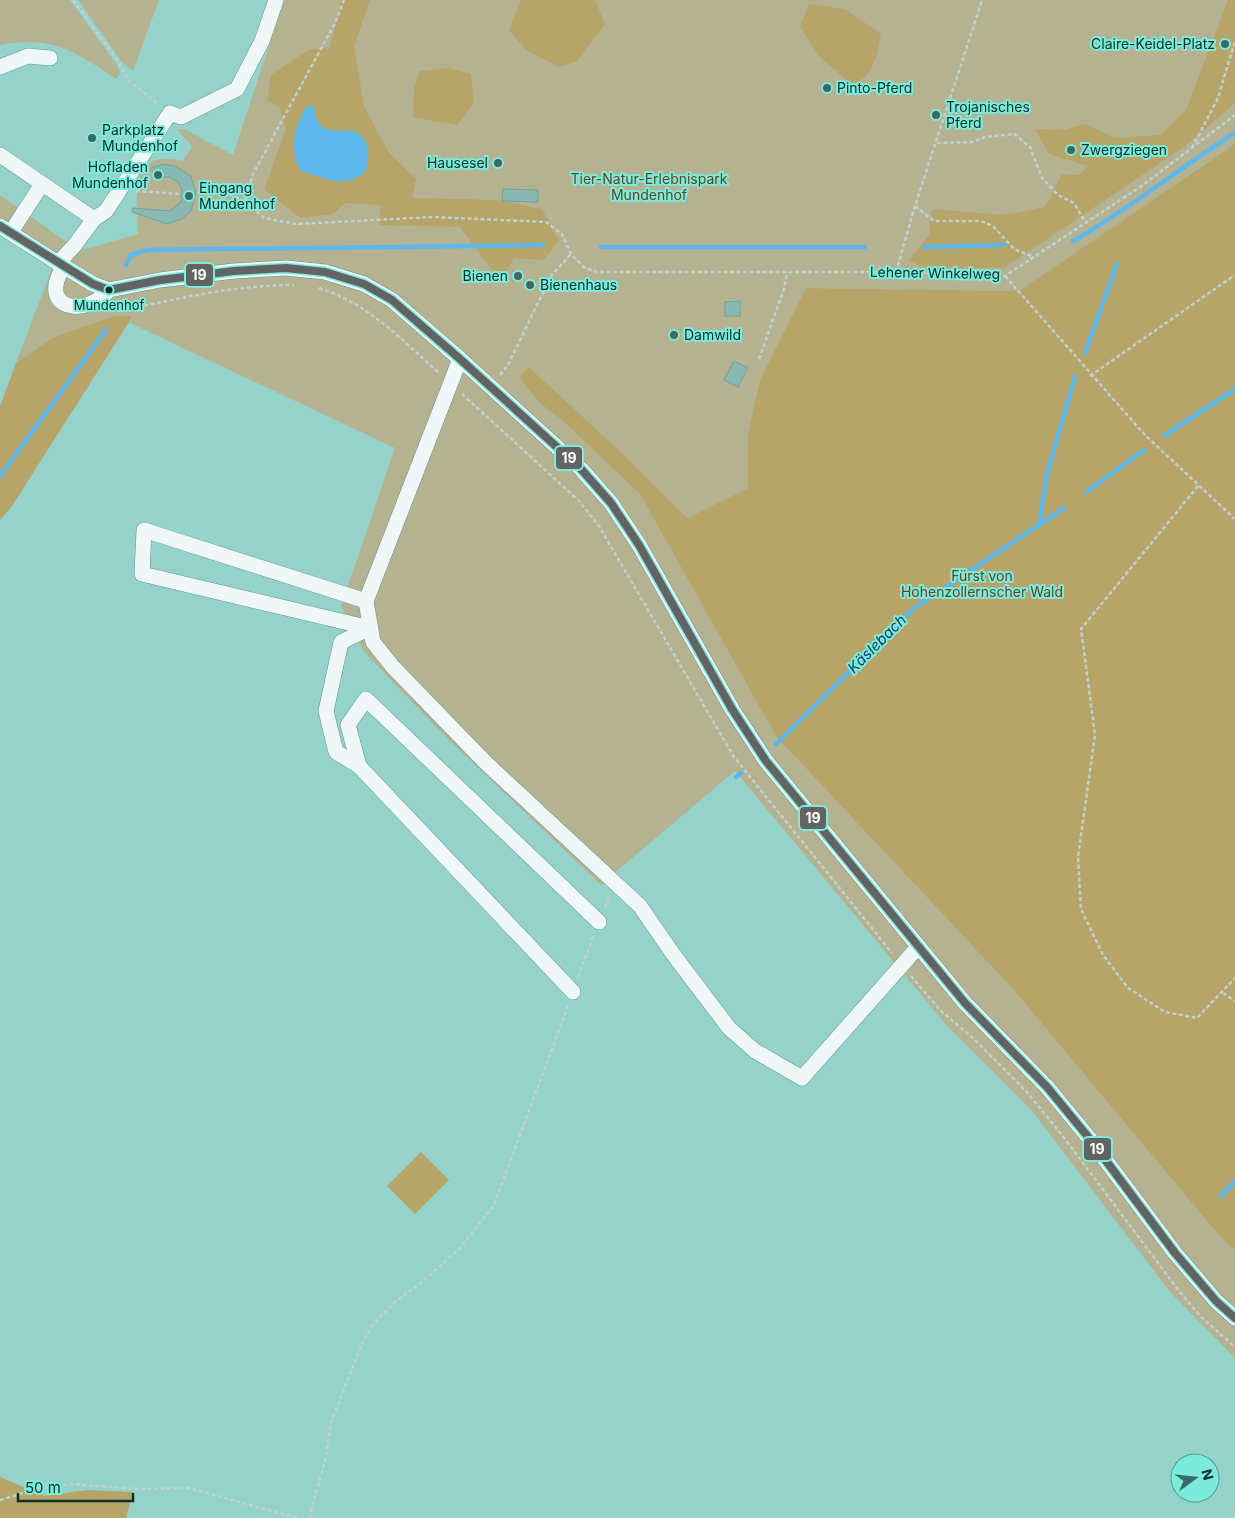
<svg xmlns="http://www.w3.org/2000/svg" width="1235" height="1518" viewBox="0 0 1235 1518" font-family="Inter,sans-serif">
	<style>
		.green { fill: #b5b291 }
		.forest { fill: #b7a468 }
		.water { fill: #5cb7ea }
		.lines { fill: none; stroke-linecap: round; stroke-linejoin: round }
		.stream { stroke: #5cb7ea; stroke-width: 4.5 }
		.building { fill: #87b8b2; stroke: #70a39c }
		.minor-casing { stroke: #5e9690; stroke-width: 16 }
		.path { stroke: #bed2cf; stroke-width: 2.5; stroke-dasharray: 4 2.5; stroke-linecap: butt }
		.minor { stroke: #eff8f7; stroke-width: 15 }
		.bus-1-casing { stroke: #7becdc; stroke-width: 11 }
		.bus-1 { stroke: #646363; stroke-width: 8 }
		.poi-dot { fill: #3b6963; stroke: #7becdc; stroke-width: 2 }
		.bus-dot { fill: #0a302b; stroke: #7becdc; stroke-width: 2 }
		.labels { text-anchor: middle; stroke-width: 4; stroke-linejoin: round; paint-order: stroke }
		.bus-label { font-size: 13px; fill: #0a302b; stroke: #7becdc }
		.poi-label { font-size: 14px; fill: #0a302b; stroke: #7becdc; text-anchor: start }
		.park-label { font-size: 14px; fill: #66431f; stroke: #7becdc }
		.street-label { font-size: 14px; fill: #0a302b; stroke: #7becdc }
		.water-label { font-size: 15px; font-style: italic; fill: #133d5b; stroke: #7becdc }
		.line-badge { stroke: #7becdc; stroke-width: 2 }
		.badge-label { font-size: 14px; text-anchor: middle; font-weight: bold; fill: #fff }
	</style>
	<rect width="100%" height="100%" fill="#95d2ca"/>
	<g class="green">
		<path d="M0,0H70L117,65L120,74L116,79C75,51 51,35 0,45Z"/>
		<polygon points="78,0 159,0 133,71 122,62"/>
		<path d="M284,0H1235V144L1019,291L806,288L748,434V488L687,518L623,454L528,366L519,378L540,403L564,422L640,494L777,736L1012,988L1222,1239L1235,1249V1358L1170,1292L1033,1112L948,1027L735,771L611,876L605,884L601,885L448,739L364,652L341,606L395,448L130,323L133,316L54,337L16,363L53,266L0,232V195L79,251L138,234C137,199 127,147 183,161L192,146L177,130L184,129L233,155Z"/>
	</g>
	<g class="forest">
		<polygon points="341,0 370,0 354,46 364,106 389,153 416,179 412,198 496,200 542,209 559,241 543,260 514,258 505,273 491,269 460,227 379,225 381,205 345,203 333,214 301,218 264,190 286,129 279,106 267,101 271,75 308,50 330,48"/>
		<polygon points="521,0 595,0 605,24 577,61 559,67 526,50 509,30"/>
		<polygon points="1228,0 1235,0 1235,103 1184,147 1004,268 929,268 908,261 929,235 932,209 1004,215 1045,207 1062,174 1079,175 1088,166 1049,154 1035,129 1065,130 1085,124 1115,138 1161,135 1186,110"/>
		<path d="M809,4L845,9L881,34C876,57 875,73 853,86L818,55L800,27Z"/>
		<polygon points="449,68 471,74 474,103 457,125 413,117 414,88 420,71"/>
		<polygon points="1235,144 1235,1249 1222,1239 1012,988 776,736 640,494 564,422 540,403 519,378 528,366 623,454 687,518 748,488 748,434 760,380 806,288 1019,291"/>
		<polygon points="115,316 133,316 12,506 0,520 0,406 16,363 54,337"/>
		<polygon points="421,1152 449,1180 415,1214 387,1186"/>
		<polygon points="0,1477 45,1496 88,1490 133,1492 126,1518 0,1518"/>
	</g>
	<path class="water" d="M308,105L314,107C316,115 315,121 323,127C332,133 343,129 353,131C371,136 372,162 363,174C343,189 322,177 301,171C288,150 294,124 308,105Z"/>
	<g class="lines">
		<g class="stream">
			<path d="M1073,241C1130,209 1180,167 1235,133"/>
			<polyline points="601,247 865,247"/>
			<polyline points="924,247 1004,245"/>
			<polyline points="126,265 131,255 147,250 543,245"/>
			<polyline points="1085,353 1117,264"/>
			<polyline points="1165,435 1235,389"/>
			<polyline points="0,476 106,330"/>
			<polyline points="1086,492 1144,450"/>
			<polyline points="1039,526 1047,474 1075,377"/>
			<polyline points="776,744 913,609 1064,508"/>
			<polyline points="736,777 741,773"/>
			<polyline points="1221,1196 1235,1181"/>
		</g>
	</g>
	<g class="building">
		<polygon points="164,164 177,167 191,176 196,193 191,211 182,219 167,224 132,212 133,208 170,211 181,202 182,190 178,182 170,177 156,178 151,168"/>
		<polygon points="503,189 538,190 538,202 502,201"/>
		<polygon points="740,301 740,316 725,316 725,302"/>
		<polygon points="734,361 748,368 738,387 724,380"/>
	</g>
	<g class="lines">
		<g class="minor-casing">
			<g id="minor">
				<polyline points="0,67 28,56 50,58"/>
				<polyline points="0,155 94,219 106,211 170,113 181,117 237,89 262,41 276,0"/>
				<polyline points="0,226 58,263 93,284 109,290 160,280 234,271 286,268 325,272 364,284 392,300 460,359 581,469 611,503 639,545 732,709 766,761 965,1003 1047,1087 1089,1138 1175,1253 1216,1301 1235,1318"/>
				<polyline points="11,232 42,184"/>
				<polyline points="58,263 74,246 94,219"/>
				<path d="M64,266C36,310 86,318 109,290"/>
				<polyline points="460,359 366,601 373,642 392,666 485,762 640,906 673,954 729,1028 755,1051 802,1078 918,947"/>
				<polyline points="359,766 336,752 326,711 341,642 370,628 142,574 144,530 366,601"/>
				<polyline points="573,992 359,766 348,725 366,699 599,922"/>
			</g>
		</g>
		<g class="path">
			<polyline points="73,0 116,58 128,80 158,104"/>
			<polyline points="937,143 972,142 985,137 1014,134 1030,147 1042,178 1058,195 1074,203 1085,222"/>
			<polyline points="1192,148 1218,98 1235,41"/>
			<polyline points="136,191 181,194"/>
			<polyline points="197,193 227,193 245,201 264,218 296,224 433,217 546,222 562,234 571,254 585,268 598,272 896,272 1005,276 1143,185 1235,115"/>
			<polyline points="245,201 253,174 336,21 344,0"/>
			<polyline points="915,206 934,221 981,221 993,226 1014,249 1033,257"/>
			<polyline points="896,272 915,206 982,0"/>
			<polyline points="1005,276 1145,435 1235,519"/>
			<path d="M319,288C369,304 401,339 440,374"/>
			<path d="M116,305L119,311C177,299 234,285 294,285"/>
			<polyline points="759,359 784,289 787,272"/>
			<polyline points="500,375 508,365 551,276 571,254"/>
			<polyline points="1090,376 1235,275"/>
			<polyline points="462,394 578,500 599,526 734,757 892,953"/>
			<polyline points="1198,486 1081,629 1095,735 1078,857 1081,909 1103,955 1128,988 1165,1012 1197,1018 1235,978"/>
			<polyline points="605,907 609,896"/>
			<polyline points="911,976 942,1012 974,1039 1027,1092 1065,1139 1179,1291 1201,1317 1235,1347"/>
			<polyline points="578,977 594,935"/>
			<polyline points="1223,993 1235,1001"/>
			<polyline points="0,1500 36,1489 71,1484 136,1489 189,1488 297,1518"/>
			<polyline points="309,1518 325,1461 331,1422 364,1339 374,1323 396,1301 422,1282 460,1248 494,1205 568,1006"/>
		</g>
		<use href="#minor" class="minor"/>
		<g class="bus-1-casing">
			<polyline id="bus-1" points="0,226 93,284 109,290 160,280 234,271 286,268 325,272 364,284 392,300 460,359 581,469 611,503 639,545 732,709 766,761 965,1003 1047,1087 1089,1138 1175,1253 1216,1301 1235,1318"/>
		</g>
		<use href="#bus-1" class="bus-1"/>
	</g>
	<g class="poi-dot">
		<circle cx="1225" cy="44" r="5"/>
		<circle cx="827" cy="88" r="5"/>
		<circle cx="936" cy="115" r="5"/>
		<circle cx="92" cy="138" r="5"/>
		<circle cx="1071" cy="150" r="5"/>
		<circle cx="498" cy="163" r="5"/>
		<circle cx="158" cy="175" r="5"/>
		<circle cx="189" cy="196" r="5"/>
		<circle cx="518" cy="276" r="5"/>
		<circle cx="530" cy="285" r="5"/>
		<circle cx="674" cy="335" r="5"/>
	</g>
	<circle class="bus-dot" cx="109" cy="290" r="4.5"/>
	<g class="labels">
		<g class="bus-label">
			<text x="109" y="310">Mundenhof</text>
		</g>
		<g class="poi-label">
			<text x="1215" y="49" text-anchor="end">Claire-Keidel-Platz</text>
			<text x="837" y="93">Pinto-Pferd</text>
			<text x="946" y="112">Trojanisches<tspan x="946" dy="16">Pferd</tspan></text>
			<text x="102" y="135">Parkplatz<tspan x="102" dy="16">Mundenhof</tspan></text>
			<text x="1081" y="155">Zwergziegen</text>
			<text x="488" y="168" text-anchor="end">Hausesel</text>
			<text x="148" y="172" text-anchor="end">Hofladen<tspan x="148" dy="16">Mundenhof</tspan></text>
			<text x="199" y="193">Eingang<tspan x="199" dy="16">Mundenhof</tspan></text>
			<text x="508" y="281" text-anchor="end">Bienen</text>
			<text x="540" y="290">Bienenhaus</text>
			<text x="684" y="340">Damwild</text>
		</g>
		<g class="park-label">
			<text x="649" y="184">Tier-Natur-Erlebnispark<tspan x="649" dy="16">Mundenhof</tspan></text>
			<text x="982" y="581">Fürst von<tspan x="982" dy="16">Hohenzollernscher Wald</tspan></text>
		</g>
		<g class="street-label">
			<text transform="translate(935 273) rotate(1)" y="5">Lehener Winkelweg</text>
		</g>
		<g class="water-label">
			<text transform="translate(877 644) rotate(-45)" y="5">Käslebach</text>
		</g>
	</g>
	<g class="line-badge">
		<rect x="185" y="263" width="29" height="24" rx="5" fill="#646363"/>
		<rect x="555" y="446" width="28" height="24" rx="5" fill="#646363"/>
		<rect x="799" y="806" width="28" height="24" rx="5" fill="#646363"/>
		<rect x="1083" y="1137" width="29" height="24" rx="5" fill="#646363"/>
	</g>
	<g class="badge-label">
		<text x="199" y="280">19</text>
		<text x="569" y="463">19</text>
		<text x="813" y="823">19</text>
		<text x="1097" y="1154">19</text>
	</g>
	<g transform="translate(1195 1478) rotate(75)"><circle r="24" fill="#7becdc" stroke="#4ea195"/>
	<path d="M0-4L9 19L0 12L-9 19Z" fill="#3b6963"/>
	<text y="-8" font-size="14" font-weight="bold" text-anchor="middle" fill="#0a302b">N</text>
	</g>
	<path d="M18 1493v8h115v-8" fill="none" stroke="#0a302b" stroke-width="2.5"/>
	<text x="25" y="1493" font-size="15" fill="#0a302b" stroke="#7becdc" stroke-width="4" paint-order="stroke">50 m</text>
</svg>
